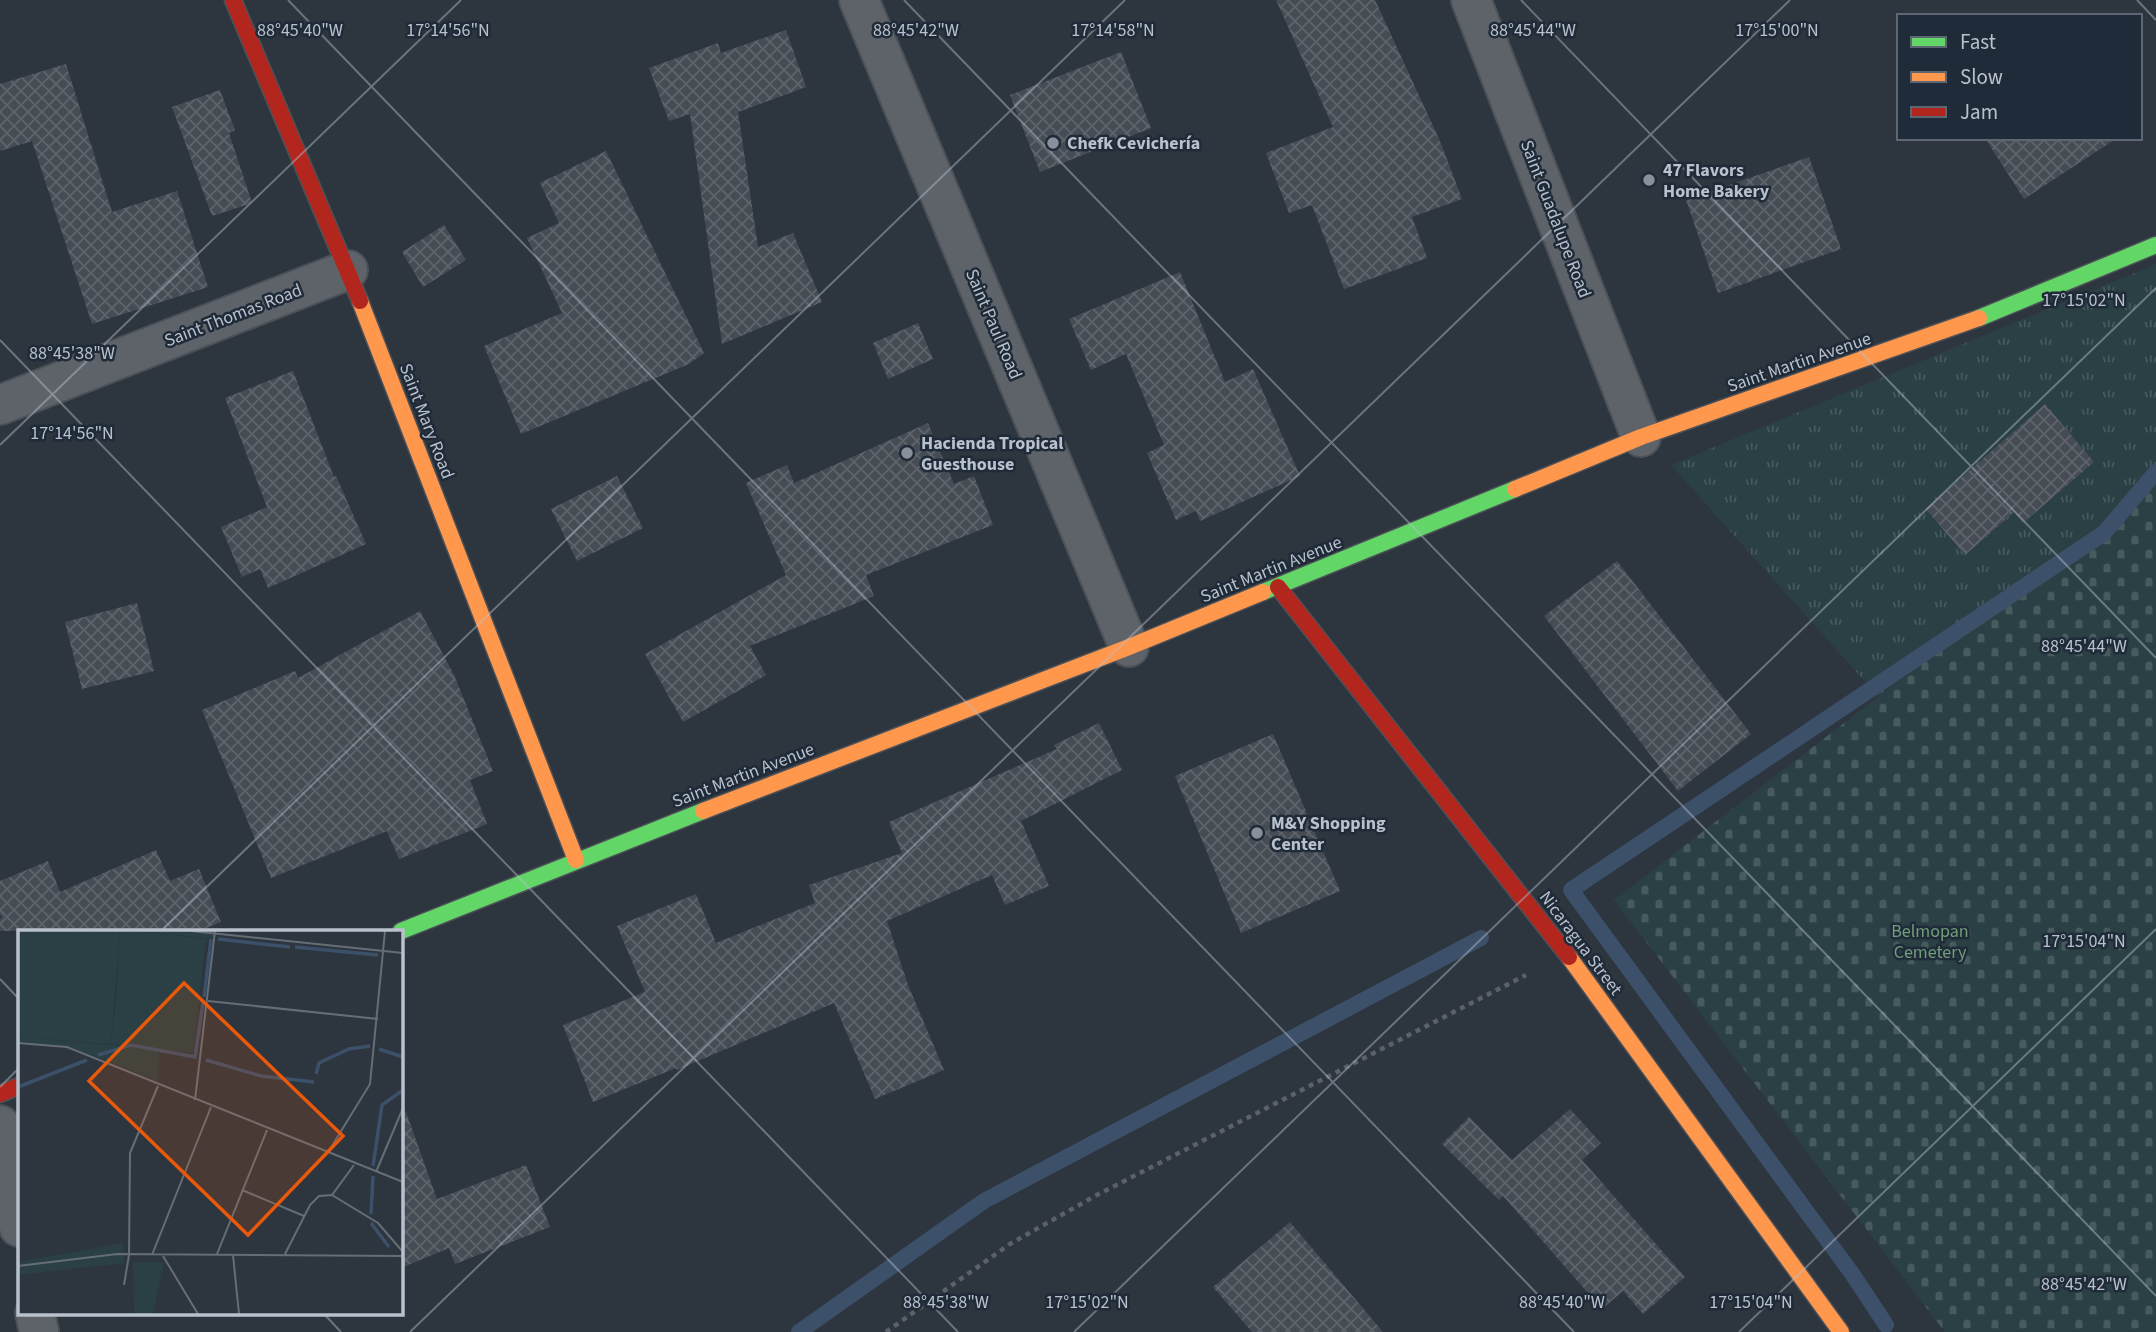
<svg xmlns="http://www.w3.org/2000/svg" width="2156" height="1332" viewBox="0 0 2156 1332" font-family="'Source Sans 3',sans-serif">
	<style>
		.grass { fill: url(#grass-tufts) }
		.cemetery { fill: url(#cemetery-stones) }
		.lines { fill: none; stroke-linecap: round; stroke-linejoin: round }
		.stream { stroke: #3c5069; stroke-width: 16 }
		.building { fill: url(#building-cross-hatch) }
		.street-casing { stroke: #4c5158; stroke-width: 42 }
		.fast-casing { stroke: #4c5158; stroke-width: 19 }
		.slow-casing { stroke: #4c5158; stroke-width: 19 }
		.jam-casing { stroke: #4c5158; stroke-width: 19 }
		.path { stroke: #5b6267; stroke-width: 4.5; stroke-dasharray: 5 5; stroke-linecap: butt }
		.street { stroke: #5e636a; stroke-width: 38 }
		.fast { stroke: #63d668; stroke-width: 16 }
		.slow { stroke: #ff974d; stroke-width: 16 }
		.jam { stroke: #b3261e; stroke-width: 16 }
		.ticks { fill: none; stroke: #b9c1cd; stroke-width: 2; stroke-opacity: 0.45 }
		.poi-dot { fill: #88909b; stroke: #202b39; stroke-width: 2.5 }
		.labels { text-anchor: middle; stroke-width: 5; stroke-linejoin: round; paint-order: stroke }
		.poi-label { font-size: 18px; font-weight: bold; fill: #b9c1cd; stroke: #202b39; text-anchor: start }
		.street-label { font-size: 18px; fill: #b9c1cd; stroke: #202b39 }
		.park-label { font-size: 18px; fill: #709e79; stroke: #202b39 }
		.inset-river { fill: none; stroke: #3c5069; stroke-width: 3.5 }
		.inset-road { fill: none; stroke: #656d77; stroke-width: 2 }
		.view { fill: #e8590c; fill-opacity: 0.15; stroke: #e8590c; stroke-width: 3.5 }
		.inset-edge { fill: none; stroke: #b9c1cd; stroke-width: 3.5 }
		.ticks-label { font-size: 18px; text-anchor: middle; fill: #b9c1cd; stroke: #202b39; stroke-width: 5; stroke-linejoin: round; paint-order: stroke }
	</style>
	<defs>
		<pattern id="grass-tufts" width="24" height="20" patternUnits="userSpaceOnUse" patternTransform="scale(1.75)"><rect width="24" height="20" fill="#2a4044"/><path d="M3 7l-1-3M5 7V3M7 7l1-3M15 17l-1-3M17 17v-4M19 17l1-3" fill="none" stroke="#475a5e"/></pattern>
		<pattern id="cemetery-stones" width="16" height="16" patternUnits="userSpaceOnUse" patternTransform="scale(1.75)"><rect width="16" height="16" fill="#2a4044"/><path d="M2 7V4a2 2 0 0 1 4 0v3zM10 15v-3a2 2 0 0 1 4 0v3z" fill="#475a5e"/></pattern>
		<pattern id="building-cross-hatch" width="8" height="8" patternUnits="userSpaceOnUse" patternTransform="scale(1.75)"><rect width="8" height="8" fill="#464c53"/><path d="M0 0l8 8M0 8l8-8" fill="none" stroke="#5f646b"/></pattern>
	</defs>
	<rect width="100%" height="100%" fill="#2d353e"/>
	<polygon class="grass" points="2156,264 2156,483 1878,696 1671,465"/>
	<polygon class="cemetery" points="2156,483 2156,1332 1945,1332 1614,900"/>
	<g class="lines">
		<g class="stream">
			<polyline points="1886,1325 1853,1275 1571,890 2104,533 2156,472"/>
			<polyline points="799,1332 984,1201 1481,938"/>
		</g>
	</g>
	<g class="building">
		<polygon points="1276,0 1375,0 1440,141 1462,199 1412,217 1427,258 1344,289 1312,205 1289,213 1266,153 1333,127"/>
		<polygon points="786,30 806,87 738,112 758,247 793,233 822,302 722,344 690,114 669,121 649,68 718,43 721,53"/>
		<polygon points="1121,52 1151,128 1040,172 1010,95"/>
		<polygon points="66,64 112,212 177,191 208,287 92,324 32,141 0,151 0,84"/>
		<polygon points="220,90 235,130 229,133 252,203 212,216 172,107"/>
		<polygon points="1985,138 2117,138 2024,199"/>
		<polygon points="606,151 704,353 689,364 521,434 484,346 562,313 527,238 559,223 540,183"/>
		<polygon points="1809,157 1841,249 1718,293 1686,200"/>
		<polygon points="444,225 466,260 423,287 402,252"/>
		<polygon points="1180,272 1225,382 1253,369 1300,476 1200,521 1196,511 1176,520 1147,453 1164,445 1126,354 1091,370 1069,319"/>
		<polygon points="918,323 933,359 888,379 873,343"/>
		<polygon points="293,371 334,477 336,476 366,544 268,588 260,569 242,577 221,527 267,507 225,398"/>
		<polygon points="2045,404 2094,462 2023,523 2014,512 1965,555 1926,509"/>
		<polygon points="928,423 954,484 974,476 993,525 866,575 874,596 750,646 766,675 683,722 645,654 786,575 746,483 787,465 794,483"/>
		<polygon points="617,476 643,528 577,561 551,509"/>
		<polygon points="1617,561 1751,734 1678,791 1544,616"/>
		<polygon points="137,603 154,671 82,689 65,622"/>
		<polygon points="420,611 454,675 493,771 470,780 487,824 399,859 387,831 271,878 202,710 295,671 298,678"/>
		<polygon points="1099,723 1122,770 1021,821 1049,886 1005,905 992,875 887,921 908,985 944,1070 875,1099 834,1003 677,1070 676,1068 593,1102 563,1025 645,992 617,926 696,894 716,943 815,903 809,885 902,853 889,822 1057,749 1054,745"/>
		<polygon points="1273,734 1340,891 1241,933 1175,776"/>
		<polygon points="156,850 170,881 199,869 221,922 199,931 0,931 0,919 2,918 0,914 0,881 48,861 60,892"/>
		<polygon points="1570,1109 1601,1143 1582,1160 1685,1277 1643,1314 1623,1291 1602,1309 1503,1196 1499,1200 1442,1144 1469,1117 1512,1160"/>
		<polygon points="406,1112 437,1199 526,1165 550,1227 455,1264 449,1248 401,1268 401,1113"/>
		<polygon points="1290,1222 1383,1332 1252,1332 1213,1287"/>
	</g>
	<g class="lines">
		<g class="street-casing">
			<g id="street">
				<polyline points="859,0 1129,647"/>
				<polyline points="1471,0 1641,437"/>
				<polyline points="0,405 348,270"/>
				<polyline points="0,1125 19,1227"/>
				<polyline points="35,1313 39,1332"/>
			</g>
		</g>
		<g class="fast-casing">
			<g id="fast">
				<polyline points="1979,318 2156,245"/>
				<polyline points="1263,592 1515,489"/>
				<polyline points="401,931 703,811"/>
			</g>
		</g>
		<g class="slow-casing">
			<g id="slow">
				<polyline points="360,301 576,860"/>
				<polyline points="1515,489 1641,437 1979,318"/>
				<polyline points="703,811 1129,647 1263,592"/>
				<polyline points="1569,957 1841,1332"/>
			</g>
		</g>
		<g class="jam-casing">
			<g id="jam">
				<polyline points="233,0 360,301"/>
				<polyline points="1278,587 1569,957"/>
				<polyline points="0,1094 19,1086"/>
			</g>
		</g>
		<polyline class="path" points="886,1332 1010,1244 1095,1196 1526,975"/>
		<use href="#street" class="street"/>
		<use href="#fast" class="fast"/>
		<use href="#slow" class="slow"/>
		<use href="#jam" class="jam"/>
	</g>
	<path class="ticks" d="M288,0L1574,1332M904,0L2156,1296M1521,0L2156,658M2137,0L2156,20M0,340L958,1332M0,445L461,0M161,931L1125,0M0,979L19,999M0,1087L19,1068M323,1313L341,1332M410,1332L1790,0M1074,1332L2156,288M1739,1332L2156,929"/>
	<g class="poi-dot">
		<circle cx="1053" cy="143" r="7"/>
		<circle cx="1649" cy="180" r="7"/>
		<circle cx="907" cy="453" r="7"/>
		<circle cx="1257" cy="833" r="7"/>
	</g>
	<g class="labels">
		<g class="poi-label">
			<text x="1067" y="149">Chefk Cevichería</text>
			<text x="1663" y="176">47 Flavors<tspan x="1663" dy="21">Home Bakery</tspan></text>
			<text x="921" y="449">Hacienda Tropical<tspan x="921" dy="21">Guesthouse</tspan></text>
			<text x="1271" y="829">M&amp;Y Shopping<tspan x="1271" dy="21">Center</tspan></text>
		</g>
		<g class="street-label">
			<text transform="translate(1556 219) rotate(69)" y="6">Saint Guadalupe Road</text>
			<text transform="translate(233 315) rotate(-21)" y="6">Saint Thomas Road</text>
			<text transform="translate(994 324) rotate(67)" y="6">Saint Paul Road</text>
			<text transform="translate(1799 362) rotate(-19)" y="6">Saint Martin Avenue</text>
			<text transform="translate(427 421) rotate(69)" y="6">Saint Mary Road</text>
			<text transform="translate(1271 569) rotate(-22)" y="6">Saint Martin Avenue</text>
			<text transform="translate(743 775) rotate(-21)" y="6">Saint Martin Avenue</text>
			<text transform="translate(1581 943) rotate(53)" y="6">Nicaragua Street</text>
		</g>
		<g class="park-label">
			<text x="1930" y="937">Belmopan<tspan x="1930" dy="21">Cemetery</tspan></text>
		</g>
	</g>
	<g transform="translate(18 930)">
		<rect width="385" height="385" fill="#2d353e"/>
		<path d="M102,1H173L196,4V9L129,2L121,72L98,70ZM0,107L141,119L140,151L50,116L0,112ZM105,313L107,333L0,345V332ZM115,332H146L135,384H116Z" fill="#2a4044"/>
		<path d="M129,2L188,9L175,123L93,114L98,70L121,72Z" fill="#2a4044"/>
		<path d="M0,1H102L93,114L0,107Z" fill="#2a4044"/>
		<path class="inset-river" d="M200,9L272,17M277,17L360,25M186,67L193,9M361,119L385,127M80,125L113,115L177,127L185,73M188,130L243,146L296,152M298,144L301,133L331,119L352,116M0,157L69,130M355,236L364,175L385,160M353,284L355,246M353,293L371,317"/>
		<path class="inset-road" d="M173,1L385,23M190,71L360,89M0,113L49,117L385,252M177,170L197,1M309,224L352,154L367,1M358,242L385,178M224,260L286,286M314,265L360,293L385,322M199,324L249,200M267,324L292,275L301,266L314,265L336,235M134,325L193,177M215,325L221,384M145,326L180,384M0,336L99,324L385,326M106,355L111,325L112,223L140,156"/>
		<path class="view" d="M166,53L325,206L230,305L71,151Z"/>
		<rect width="385" height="385" class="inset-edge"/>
	</g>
	<g class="ticks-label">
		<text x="448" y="36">17°14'56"N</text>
		<text x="1113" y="36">17°14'58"N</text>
		<text x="1777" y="36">17°15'00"N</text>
		<text x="300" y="36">88°45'40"W</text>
		<text x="916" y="36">88°45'42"W</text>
		<text x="1533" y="36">88°45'44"W</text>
		<text x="2084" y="306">17°15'02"N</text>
		<text x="72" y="359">88°45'38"W</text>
		<text x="72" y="439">17°14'56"N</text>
		<text x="2084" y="652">88°45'44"W</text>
		<text x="2084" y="947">17°15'04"N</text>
		<text x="2084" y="1290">88°45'42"W</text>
		<text x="946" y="1308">88°45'38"W</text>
		<text x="1562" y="1308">88°45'40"W</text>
		<text x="1087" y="1308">17°15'02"N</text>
		<text x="1751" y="1308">17°15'04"N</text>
	</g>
	<rect x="1897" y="14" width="245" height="126" fill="#202b39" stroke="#5d6774" stroke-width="2"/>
	<rect x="1911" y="37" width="35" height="10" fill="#63d668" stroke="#5d6774" stroke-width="2"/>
	<text x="1960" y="49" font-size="21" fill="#b9c1cd">Fast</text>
	<rect x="1911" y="72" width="35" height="10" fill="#ff974d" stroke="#5d6774" stroke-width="2"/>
	<text x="1960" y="84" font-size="21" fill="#b9c1cd">Slow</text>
	<rect x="1911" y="107" width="35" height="10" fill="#b3261e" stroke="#5d6774" stroke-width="2"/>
	<text x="1960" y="119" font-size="21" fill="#b9c1cd">Jam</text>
</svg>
